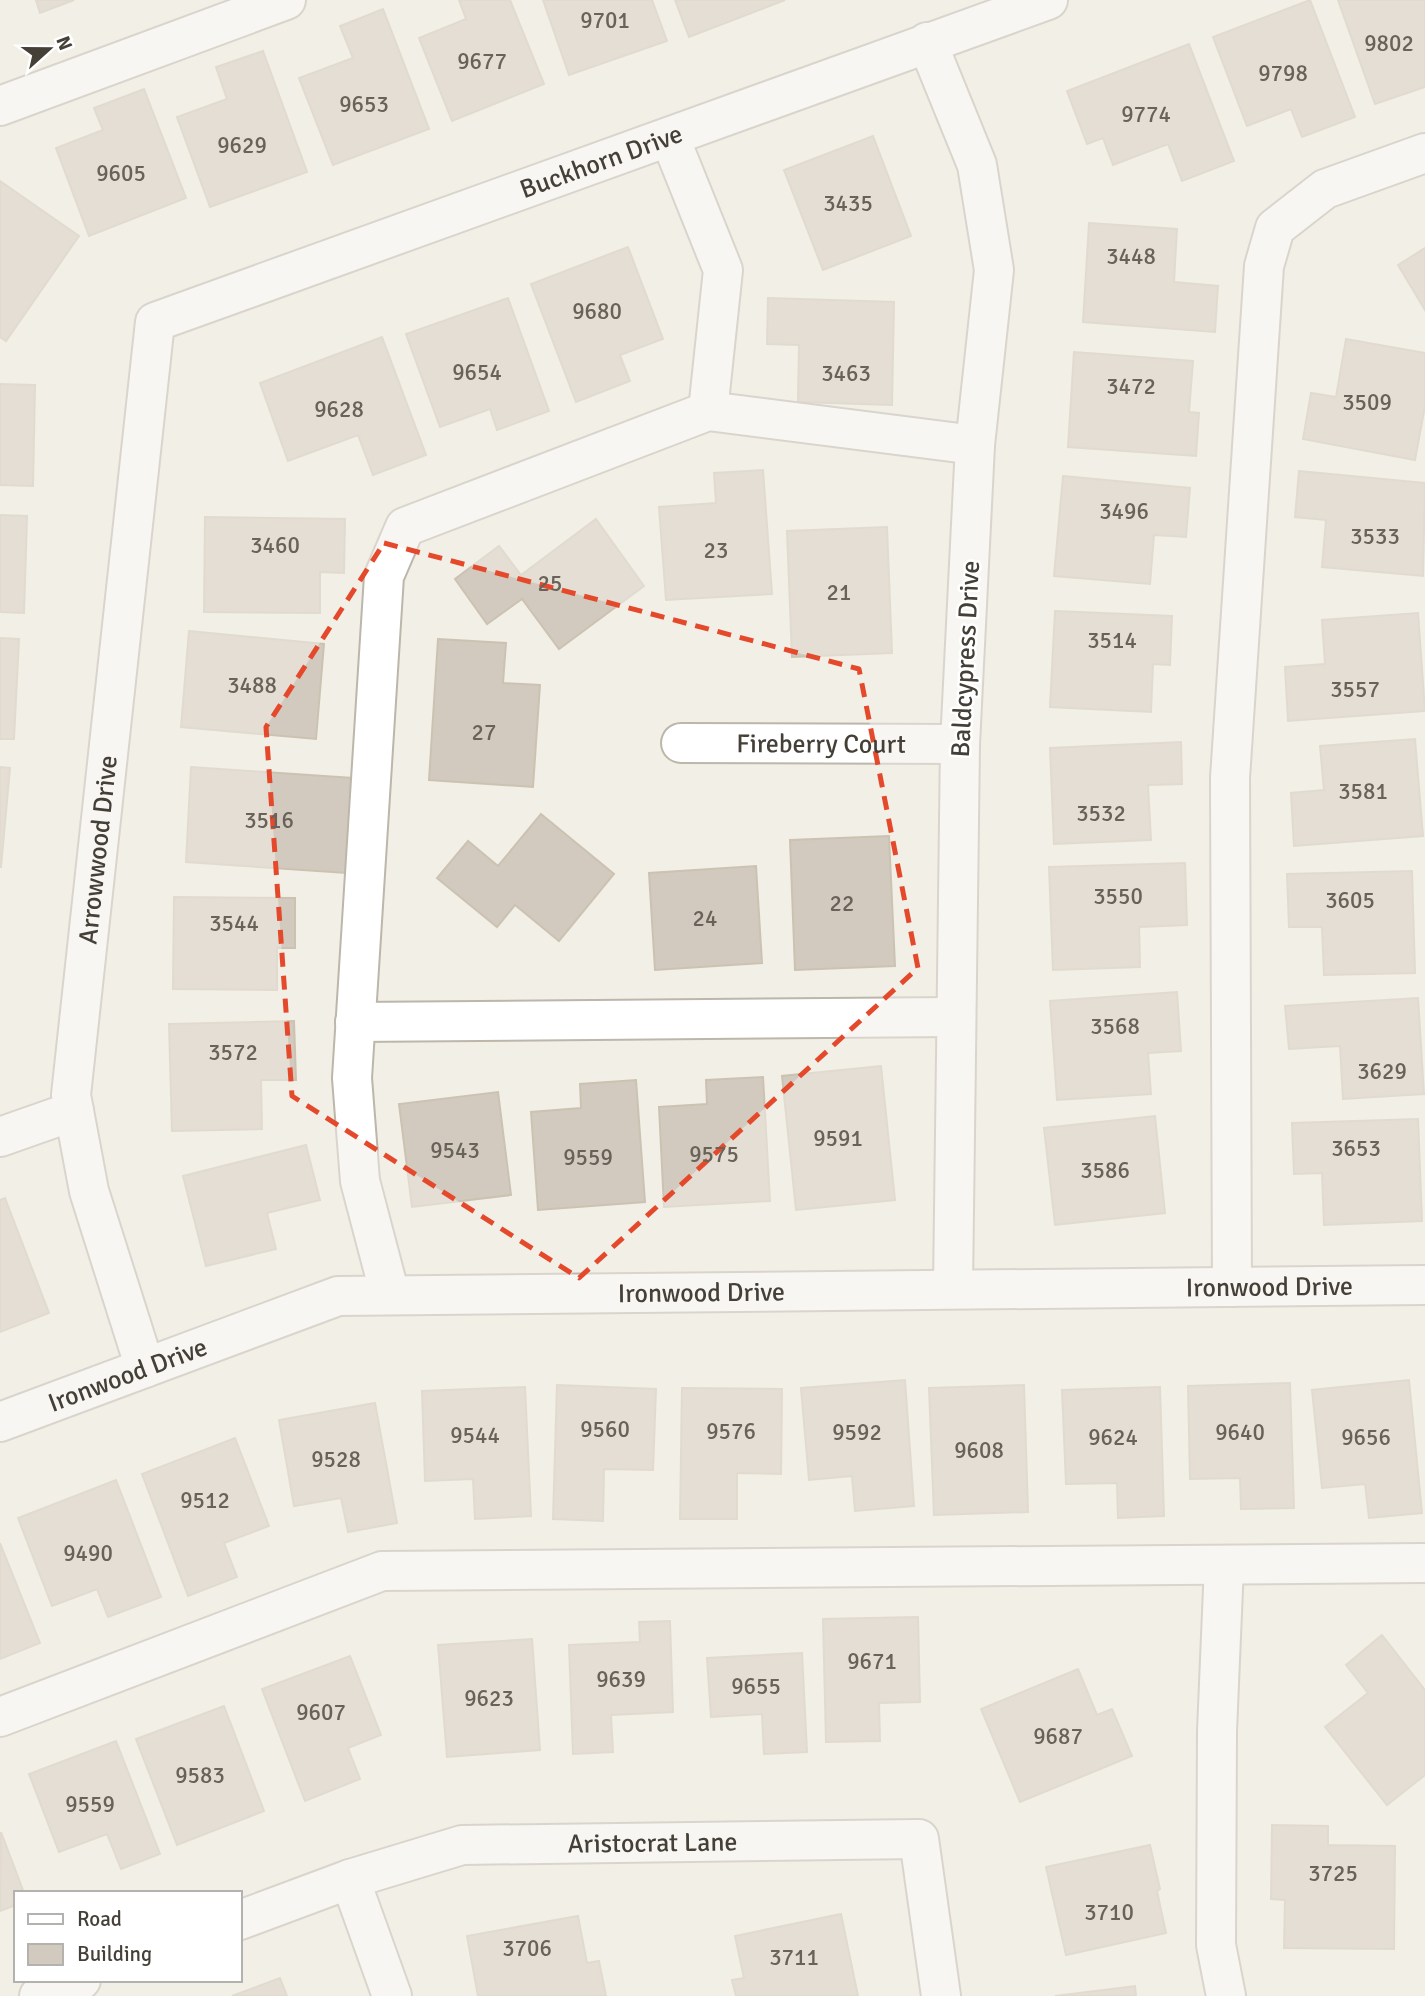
<svg xmlns="http://www.w3.org/2000/svg" width="1425" height="1996" viewBox="0 0 1425 1996" font-family="Signika,sans-serif">
	<style>
		.building { fill: #d2cabe; stroke: #ccc2b2; stroke-width: 2 }
		.lines { fill: none; stroke-linecap: round; stroke-linejoin: round }
		.minor-casing { stroke: #bcb6ab; stroke-width: 42 }
		.minor { stroke: #fff; stroke-width: 38 }
		.marked { fill: none; stroke: #e4492c; stroke-width: 5; stroke-dasharray: 14 9; stroke-linejoin: round }
		.labels { text-anchor: middle; stroke-width: 5; stroke-linejoin: round; paint-order: stroke }
		.number-label { font-size: 23px; fill: #686259 }
		.street-label { font-size: 26px; fill: #443f37; stroke: #fff }
	</style>
	<rect width="100%" height="100%" fill="#f2efe7"/>
	<g class="building">
		<polygon points="36,0 74,0 40,13"/>
		<polygon points="459,0 510,0 544,84 452,121 419,38 466,19"/>
		<polygon points="543,0 652,0 667,41 569,75"/>
		<polygon points="675,0 785,0 689,37"/>
		<polygon points="1310,0 1355,117 1302,137 1291,109 1247,126 1213,37"/>
		<polygon points="1338,0 1425,0 1425,87 1375,104"/>
		<polygon points="383,9 429,129 333,165 299,78 353,58 340,26"/>
		<polygon points="1189,44 1234,161 1182,181 1168,144 1113,165 1103,138 1087,144 1067,91"/>
		<polygon points="263,51 307,172 210,207 177,117 227,99 216,67"/>
		<polygon points="144,89 186,198 89,236 56,148 103,130 94,108"/>
		<polygon points="873,136 911,236 823,270 784,170"/>
		<polygon points="0,181 79,236 6,341 0,337"/>
		<polygon points="1089,223 1177,229 1174,282 1218,286 1215,332 1083,322"/>
		<polygon points="628,247 663,339 620,355 630,381 576,402 531,284"/>
		<polygon points="1425,248 1425,310 1398,265"/>
		<polygon points="508,298 549,411 497,430 490,409 440,427 406,334"/>
		<polygon points="768,298 894,302 892,405 798,402 799,345 767,344"/>
		<polygon points="382,337 426,455 373,475 358,435 288,461 260,383"/>
		<polygon points="1346,339 1425,353 1425,406 1415,460 1303,439 1311,393 1336,397"/>
		<polygon points="1074,352 1193,361 1189,412 1199,413 1196,456 1068,447"/>
		<polygon points="0,384 35,385 33,486 0,485"/>
		<polygon points="763,470 772,594 666,600 659,507 716,503 714,473"/>
		<polygon points="1299,471 1425,483 1423,576 1322,567 1326,520 1295,517"/>
		<polygon points="1063,476 1190,488 1186,537 1154,535 1150,584 1054,576"/>
		<polygon points="0,515 27,516 24,613 0,612"/>
		<polygon points="205,517 345,519 344,573 320,572 320,613 204,612"/>
		<polygon points="596,519 644,586 559,649 522,599 487,624 455,579 499,546 521,575"/>
		<polygon points="887,527 892,653 792,657 787,531"/>
		<polygon points="1055,611 1172,616 1170,665 1153,664 1151,712 1050,707"/>
		<polygon points="1418,613 1425,711 1288,721 1285,667 1325,664 1322,620"/>
		<polygon points="189,631 324,644 316,739 181,727"/>
		<polygon points="0,638 19,639 14,739 0,739"/>
		<polygon points="438,639 506,643 503,683 540,685 533,787 429,780"/>
		<polygon points="1415,739 1423,836 1294,846 1291,793 1324,790 1320,746"/>
		<polygon points="1181,742 1182,784 1148,785 1151,840 1054,844 1050,748"/>
		<polygon points="0,767 10,768 1,867 0,867"/>
		<polygon points="191,767 353,778 346,873 186,862"/>
		<polygon points="541,814 614,874 559,941 515,905 497,927 437,878 468,841 498,866"/>
		<polygon points="889,836 895,966 795,970 790,840"/>
		<polygon points="1185,863 1187,925 1139,927 1140,967 1053,970 1049,867"/>
		<polygon points="756,866 762,963 655,970 649,873"/>
		<polygon points="1412,871 1415,973 1324,975 1322,927 1289,927 1287,874"/>
		<polygon points="174,897 295,898 295,948 277,948 277,990 173,989"/>
		<polygon points="1177,992 1181,1051 1148,1053 1151,1094 1057,1100 1050,1001"/>
		<polygon points="1418,998 1424,1094 1343,1099 1340,1046 1289,1049 1285,1006"/>
		<polygon points="294,1021 296,1080 261,1080 262,1129 172,1131 169,1024"/>
		<polygon points="881,1066 895,1200 796,1210 782,1076"/>
		<polygon points="763,1077 770,1201 664,1207 659,1107 707,1104 706,1080"/>
		<polygon points="636,1080 645,1202 538,1210 531,1112 581,1108 580,1084"/>
		<polygon points="498,1092 511,1195 412,1207 399,1104"/>
		<polygon points="1155,1116 1165,1213 1055,1225 1044,1128"/>
		<polygon points="1418,1119 1422,1221 1324,1225 1322,1173 1294,1174 1292,1123"/>
		<polygon points="306,1145 320,1200 267,1213 276,1249 206,1266 183,1176"/>
		<polygon points="5,1198 49,1313 0,1332 0,1200"/>
		<polygon points="905,1380 914,1506 855,1511 852,1476 809,1480 801,1388"/>
		<polygon points="1409,1380 1422,1513 1369,1518 1365,1484 1322,1488 1312,1390"/>
		<polygon points="1290,1383 1294,1508 1241,1509 1240,1478 1190,1479 1188,1386"/>
		<polygon points="557,1385 656,1389 653,1470 604,1469 603,1521 553,1519"/>
		<polygon points="1024,1385 1028,1512 934,1515 929,1388"/>
		<polygon points="525,1387 531,1516 475,1519 473,1479 425,1481 422,1391"/>
		<polygon points="1160,1387 1164,1516 1118,1518 1117,1483 1066,1484 1062,1390"/>
		<polygon points="682,1388 782,1389 781,1474 737,1473 737,1519 680,1519"/>
		<polygon points="375,1403 397,1523 348,1532 341,1498 294,1506 279,1420"/>
		<polygon points="235,1438 269,1526 224,1543 237,1577 188,1596 142,1474"/>
		<polygon points="116,1480 161,1597 108,1617 97,1589 52,1606 18,1518"/>
		<polygon points="0,1543 40,1643 0,1659"/>
		<polygon points="918,1617 920,1702 879,1703 880,1741 826,1742 823,1619"/>
		<polygon points="670,1621 673,1712 611,1715 613,1752 573,1754 569,1645 640,1642 639,1622"/>
		<polygon points="1382,1635 1425,1690 1425,1775 1387,1805 1325,1727 1368,1693 1346,1665"/>
		<polygon points="532,1639 540,1750 447,1757 438,1645"/>
		<polygon points="802,1653 807,1752 764,1754 762,1714 711,1717 707,1658"/>
		<polygon points="350,1656 381,1735 348,1748 360,1779 305,1801 262,1689"/>
		<polygon points="1078,1669 1097,1715 1112,1709 1132,1756 1020,1802 981,1709"/>
		<polygon points="224,1706 264,1811 177,1845 136,1739"/>
		<polygon points="116,1741 160,1854 121,1869 107,1834 59,1852 29,1774"/>
		<polygon points="1272,1825 1328,1826 1328,1845 1395,1846 1394,1949 1284,1948 1285,1900 1271,1899"/>
		<polygon points="1,1832 24,1893 16,1893 16,1905 0,1911"/>
		<polygon points="1150,1845 1160,1889 1157,1891 1166,1933 1066,1955 1046,1867"/>
		<polygon points="841,1914 858,1996 736,1996 732,1980 744,1978 735,1936"/>
		<polygon points="578,1916 587,1963 599,1961 606,1996 478,1996 467,1936"/>
		<polygon points="280,1978 287,1996 232,1996"/>
		<polygon points="1135,1986 1136,1996 1055,1996"/>
	</g>
	<g class="lines">
		<g class="minor-casing">
			<g id="minor">
				<polyline points="927,42 977,165 994,270 975,445 960,744 953,1289"/>
				<polyline points="0,106 286,0"/>
				<polyline points="670,138 723,270 708,411"/>
				<path id="s1" d="M681,743L960,744"/>
				<polyline points="355,1022 956,1017"/>
				<polyline points="0,1137 74,1111"/>
				<polyline points="1232,1287 1230,778 1264,266 1275,228 1325,189 1425,153"/>
				<polyline points="390,1295 360,1181 352,1078 384,576 405,527 708,411 975,445"/>
				<path id="s2" d="M145,1368L89,1191L71,1095L155,322L1048,0"/>
				<path id="s3" d="M0,1422L338,1296L1425,1285"/>
				<polyline points="1224,1565 1217,1731 1216,1945 1226,1996"/>
				<polyline points="0,1717 382,1571 1425,1563"/>
				<polyline points="350,1879 392,1996"/>
				<path id="s4" d="M240,1920L350,1879L462,1845L919,1839L941,1996"/>
				<polyline points="39,1996 81,1980"/>
			</g>
		</g>
		<use href="#minor" class="minor"/>
	</g>
	<path d="M0 0H1425V1996H0ZM384,543L859,669L918,968L579,1278L292,1096L266,727Z" fill="#f2efe7" fill-opacity=".55" fill-rule="evenodd"/>
	<path class="marked" d="M384,543L859,669L918,968L579,1278L292,1096L266,727Z"/>
	<g class="labels">
		<g class="number-label">
			<text x="605" y="28">9701</text>
			<text x="1389" y="51">9802</text>
			<text x="482" y="69">9677</text>
			<text x="1283" y="81">9798</text>
			<text x="364" y="112">9653</text>
			<text x="1146" y="122">9774</text>
			<text x="242" y="153">9629</text>
			<text x="121" y="181">9605</text>
			<text x="848" y="211">3435</text>
			<text x="1131" y="264">3448</text>
			<text x="597" y="319">9680</text>
			<text x="477" y="380">9654</text>
			<text x="846" y="381">3463</text>
			<text x="1131" y="394">3472</text>
			<text x="1367" y="410">3509</text>
			<text x="339" y="417">9628</text>
			<text x="1124" y="519">3496</text>
			<text x="1375" y="544">3533</text>
			<text x="275" y="553">3460</text>
			<text x="716" y="558">23</text>
			<text x="550" y="591">25</text>
			<text x="839" y="600">21</text>
			<text x="1112" y="648">3514</text>
			<text x="252" y="693">3488</text>
			<text x="1355" y="697">3557</text>
			<text x="484" y="740">27</text>
			<text x="1363" y="799">3581</text>
			<text x="1101" y="821">3532</text>
			<text x="269" y="828">3516</text>
			<text x="1118" y="904">3550</text>
			<text x="1350" y="908">3605</text>
			<text x="842" y="911">22</text>
			<text x="705" y="926">24</text>
			<text x="234" y="931">3544</text>
			<text x="1115" y="1034">3568</text>
			<text x="233" y="1060">3572</text>
			<text x="1382" y="1079">3629</text>
			<text x="838" y="1146">9591</text>
			<text x="1356" y="1156">3653</text>
			<text x="455" y="1158">9543</text>
			<text x="714" y="1162">9575</text>
			<text x="588" y="1165">9559</text>
			<text x="1105" y="1178">3586</text>
			<text x="605" y="1437">9560</text>
			<text x="731" y="1439">9576</text>
			<text x="857" y="1440">9592</text>
			<text x="1240" y="1440">9640</text>
			<text x="475" y="1443">9544</text>
			<text x="1113" y="1445">9624</text>
			<text x="1366" y="1445">9656</text>
			<text x="979" y="1458">9608</text>
			<text x="336" y="1467">9528</text>
			<text x="205" y="1508">9512</text>
			<text x="88" y="1561">9490</text>
			<text x="872" y="1669">9671</text>
			<text x="621" y="1687">9639</text>
			<text x="756" y="1694">9655</text>
			<text x="489" y="1706">9623</text>
			<text x="321" y="1720">9607</text>
			<text x="1058" y="1744">9687</text>
			<text x="200" y="1783">9583</text>
			<text x="90" y="1812">9559</text>
			<text x="1333" y="1881">3725</text>
			<text x="1109" y="1920">3710</text>
			<text x="527" y="1956">3706</text>
			<text x="794" y="1965">3711</text>
		</g>
		<g class="street-label">
			<text dy="9" stroke="none"><textPath href="#s2" startOffset="1535">Buckhorn Drive</textPath></text>
			<text transform="translate(965 659) rotate(-87)" y="9">Baldcypress Drive</text>
			<text dy="9" stroke="none"><textPath href="#s1" startOffset="140">Fireberry Court</textPath></text>
			<text dy="9" stroke="none"><textPath href="#s2" startOffset="530">Arrowwood Drive</textPath></text>
			<text dy="9" stroke="none"><textPath href="#s3" startOffset="1292">Ironwood Drive</textPath></text>
			<text dy="9" stroke="none"><textPath href="#s3" startOffset="724">Ironwood Drive</textPath></text>
			<text dy="9" stroke="none"><textPath href="#s3" startOffset="136">Ironwood Drive</textPath></text>
			<text dy="9" stroke="none"><textPath href="#s4" startOffset="425">Aristocrat Lane</textPath></text>
		</g>
	</g>
	<rect x="14" y="1891" width="228" height="91" fill="#ffffff" stroke="#b4b2af" stroke-width="2"/>
	<rect x="28" y="1914" width="35" height="10" fill="#ffffff" stroke="#b4b2af" stroke-width="2"/>
	<text x="77" y="1926" font-size="21" fill="#443f37">Road</text>
	<rect x="28" y="1944" width="35" height="21" fill="#d2cabe" stroke="#b4b2af" stroke-width="2"/>
	<text x="77" y="1961" font-size="21" fill="#443f37">Building</text>
	<g transform="translate(49 49) rotate(69)" stroke="#ffffff" stroke-width="5" paint-order="stroke">
	<path d="M0-5L12 26L0 18L-12 26Z" fill="#443f37"/>
	<text y="-10" font-size="19" font-weight="bold" text-anchor="middle" fill="#443f37">N</text>
	</g>
</svg>
